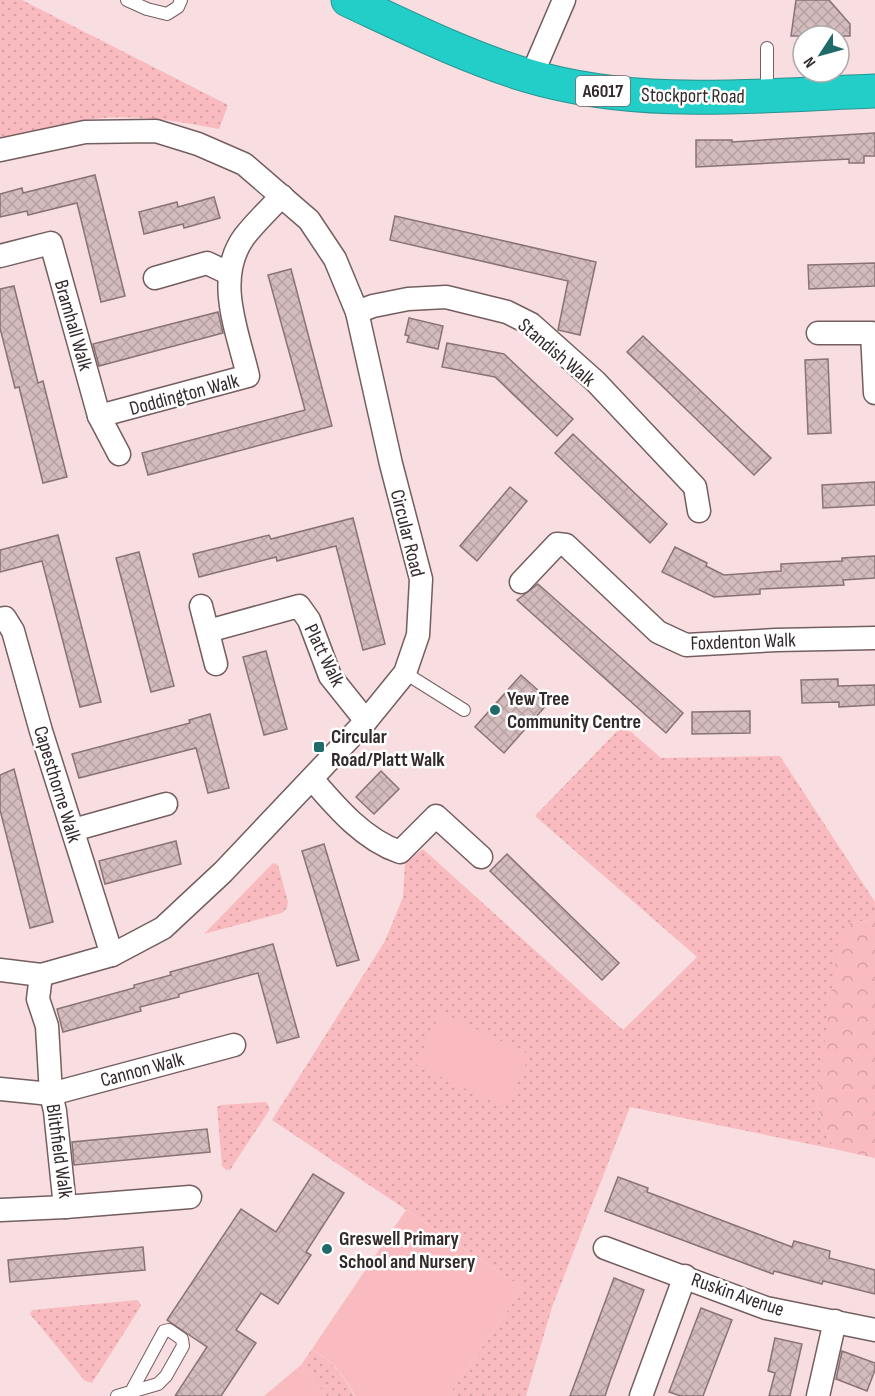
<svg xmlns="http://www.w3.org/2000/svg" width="875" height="1396" viewBox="0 0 875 1396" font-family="'Sofia Sans Condensed',sans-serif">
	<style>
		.green { fill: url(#green-dots) }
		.forest { fill: url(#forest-crowns) }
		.pitch { fill: #f9bbc0 }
		.building { fill: url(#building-cross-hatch); stroke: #8a7375; stroke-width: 1.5 }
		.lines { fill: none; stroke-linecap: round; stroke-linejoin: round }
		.lane-casing { stroke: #745e60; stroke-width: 14 }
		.street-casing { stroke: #745e60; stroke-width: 25 }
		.highway-casing { stroke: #299491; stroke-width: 35 }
		.lane { stroke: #fff; stroke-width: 12 }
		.street { stroke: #fff; stroke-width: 22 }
		.highway { stroke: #23cdc8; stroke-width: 33 }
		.poi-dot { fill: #206b69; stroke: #fff; stroke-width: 2 }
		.labels { text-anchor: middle; stroke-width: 5; stroke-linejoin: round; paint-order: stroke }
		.shield { fill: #fff; stroke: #706a6b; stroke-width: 1.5 }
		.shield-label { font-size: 18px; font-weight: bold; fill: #332a2b }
		.street-label { font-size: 20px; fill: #332a2b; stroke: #fff }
		.poi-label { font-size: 20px; font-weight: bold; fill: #332a2b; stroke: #fff; text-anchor: start }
	</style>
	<defs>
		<pattern id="green-dots" width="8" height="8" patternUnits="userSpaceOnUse" patternTransform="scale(1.5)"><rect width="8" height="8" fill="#f9bbc0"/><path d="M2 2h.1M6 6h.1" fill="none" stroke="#d6a1a5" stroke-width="1.8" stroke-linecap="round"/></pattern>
		<pattern id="forest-crowns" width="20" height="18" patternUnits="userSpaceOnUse" patternTransform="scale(1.5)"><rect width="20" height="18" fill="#f9bbc0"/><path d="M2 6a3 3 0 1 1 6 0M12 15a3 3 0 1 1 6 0" fill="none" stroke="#d6a1a5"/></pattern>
		<pattern id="building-cross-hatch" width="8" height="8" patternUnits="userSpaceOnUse" patternTransform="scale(1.5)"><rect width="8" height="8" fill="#d4bbbd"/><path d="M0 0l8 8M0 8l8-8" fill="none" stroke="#b6a1a3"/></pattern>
	</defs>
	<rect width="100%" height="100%" fill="#f8dee0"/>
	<g class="green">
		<path d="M0,0H22L228,105L219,129C170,119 122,112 72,122C50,126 28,133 6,139L0,137Z"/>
		<polygon points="623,725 661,758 780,756 875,902 875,919 846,924 816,1105 834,1149 630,1107 552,1307 526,1396 448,1396 523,1288 272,1120 385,941 403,897 405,863 423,849 623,1030 697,957 535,816"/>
		<polygon points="273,863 278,865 288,902 287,908 282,913 204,934"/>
		<polygon points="266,1102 270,1109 230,1170 226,1170 222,1166 217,1107 221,1105"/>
		<polygon points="138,1300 141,1306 92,1383 85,1381 30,1314 32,1310"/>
		<path d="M312,1349C332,1362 344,1374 354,1396H327L301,1365Z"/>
	</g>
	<polygon class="forest" points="875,919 875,1158 834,1149 816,1105 838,943 846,924"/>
	<g class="pitch">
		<polygon points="441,1012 530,1055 505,1108 416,1065"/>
		<path d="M406,1210L523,1288L448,1396H355C343,1373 334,1363 312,1349Z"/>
		<polygon points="301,1365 327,1396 264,1396"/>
	</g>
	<g class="building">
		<polygon points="796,0 829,0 850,24 850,36 791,36"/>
		<polygon points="875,133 875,156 864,156 864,163 849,163 849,159 696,167 696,140 732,140 732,142"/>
		<polygon points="95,175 125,296 101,302 77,203 28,215 27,211 0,217 0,194 22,188 23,193"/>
		<polygon points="214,197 220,218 184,228 183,224 144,234 139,212 177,202 178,207"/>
		<polygon points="395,216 596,262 580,335 558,330 568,281 390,240"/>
		<polygon points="875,263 875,286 809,289 808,265"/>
		<polygon points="291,269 332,426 148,475 142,453 305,410 268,275"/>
		<polygon points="14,286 38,383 43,381 67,477 43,483 19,387 15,388 0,328 0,289"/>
		<polygon points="218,312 223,333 99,366 93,344"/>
		<polygon points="409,318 443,326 438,349 407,342 409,336 405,335"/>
		<polygon points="643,336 771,458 754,475 627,352"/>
		<polygon points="447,343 504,354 573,419 557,436 495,377 442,367"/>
		<polygon points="828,359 831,433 808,434 805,360"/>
		<polygon points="573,434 667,524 650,543 555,453"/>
		<polygon points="875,482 875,505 823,508 822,485"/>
		<polygon points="510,487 527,501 477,561 460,546"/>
		<polygon points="353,518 385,644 363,650 336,546 277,561 276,557 199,577 193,554 269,535 271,539"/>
		<polygon points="58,535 101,702 80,707 42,561 0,572 0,550"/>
		<polygon points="675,547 707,563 706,566 724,575 781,571 781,564 842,561 842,558 875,556 875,578 843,580 844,585 760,589 760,594 714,597 662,572"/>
		<polygon points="139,552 174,686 151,692 116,558"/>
		<polygon points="538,584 683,713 666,733 517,600"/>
		<polygon points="266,651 287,729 264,735 243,657"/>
		<polygon points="521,675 550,701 504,753 475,727"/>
		<polygon points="838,679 838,686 875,685 875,705 839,707 839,702 802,703 801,680"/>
		<polygon points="750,711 750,733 692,734 692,712"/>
		<polygon points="210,714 229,788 208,793 196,748 79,778 72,754 190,723 189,720"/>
		<polygon points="14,769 53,922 30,928 0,810 0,775"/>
		<polygon points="381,771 399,789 374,814 356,797"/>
		<polygon points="176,841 181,864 105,884 99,861"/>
		<polygon points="324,844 359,960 337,966 302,851"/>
		<polygon points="507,854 619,963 602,980 490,871"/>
		<polygon points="273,944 299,1037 277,1043 258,973 179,994 179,997 140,1007 141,1011 63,1032 57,1009 134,988 134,985 171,975 170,972"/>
		<polygon points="207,1129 210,1152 74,1165 72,1142"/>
		<polygon points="313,1174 344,1193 306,1252 311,1255 278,1304 261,1293 236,1330 256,1343 221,1396 175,1396 207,1347 167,1320 241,1209 276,1232"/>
		<polygon points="618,1177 648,1188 647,1192 792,1247 794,1241 830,1251 829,1258 875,1270 875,1294 823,1281 822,1284 774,1271 773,1274 605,1211"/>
		<polygon points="143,1247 145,1270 10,1282 8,1260"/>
		<polygon points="614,1278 644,1290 610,1381 605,1396 570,1396"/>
		<polygon points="701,1308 732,1320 703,1396 681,1396 669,1392"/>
		<polygon points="775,1338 802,1344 790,1396 769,1396 775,1373 768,1371"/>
		<polygon points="842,1351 875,1363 875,1370 867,1391 836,1379"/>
	</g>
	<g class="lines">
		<g class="lane-casing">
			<g id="lane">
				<polyline points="127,0 147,9 167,14 178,7 181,0"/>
				<polyline points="767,48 767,94"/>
				<polyline points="405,673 464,710"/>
				<polyline points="117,1396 158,1384 166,1376 183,1346 182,1339 169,1330 164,1331 132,1390"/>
			</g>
		</g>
		<g class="street-casing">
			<g id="street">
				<polyline points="531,77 564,0"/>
				<polyline points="0,150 85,132 156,131 198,144 244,164 309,220 335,259 357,312 391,464 421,579 418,635 405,673 366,721 223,872 163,928 112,955 41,975 0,970"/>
				<polyline points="0,256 51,243 99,416 119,454"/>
				<polyline points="155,278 207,263 228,273"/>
				<polyline points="357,312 373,306 408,299 446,297 507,312 531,324 596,382 695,487 699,511"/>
				<polyline points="818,333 872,333 875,393"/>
				<path d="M99,416L248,376C238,332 214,279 244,237C255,223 269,209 282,196"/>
				<polyline points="521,582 557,544 566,545 658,632 686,645 776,640 875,638"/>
				<polyline points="201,606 216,664"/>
				<polyline points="0,619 5,618 13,631 41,731 112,955"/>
				<polyline points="208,631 299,606 309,620 330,676 366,721"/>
				<path d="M312,779C336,807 364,840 400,852L436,816L481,857"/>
				<polyline points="73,830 166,804"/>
				<polyline points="41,975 38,999 47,1026 51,1094 55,1111 65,1207 190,1197"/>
				<polyline points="0,1089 51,1094 234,1045"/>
				<polyline points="1,1210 65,1207"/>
				<polyline points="605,1248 766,1308 875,1330"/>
				<polyline points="641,1396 685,1276"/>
				<polyline points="818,1396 835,1321"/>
			</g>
		</g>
		<g class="highway-casing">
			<path id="highway" d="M348,0C408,28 466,57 529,76C641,109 761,95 875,91"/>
		</g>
		<use href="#lane" class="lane"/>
		<use href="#street" class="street"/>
		<use href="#highway" class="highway"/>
	</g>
	<g class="poi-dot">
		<circle cx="495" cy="710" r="6"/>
		<rect x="313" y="741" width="12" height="12" rx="3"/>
		<circle cx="327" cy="1249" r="6"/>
	</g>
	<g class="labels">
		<rect class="shield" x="576" y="76" width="54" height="30" rx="4.5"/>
		<g class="shield-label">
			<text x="603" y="97">A6017</text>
		</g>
		<g class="street-label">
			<text transform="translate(693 95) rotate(1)" y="7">Stockport Road</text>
			<text transform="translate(74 325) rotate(74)" y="7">Bramhall Walk</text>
			<text transform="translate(557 352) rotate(40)" y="7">Standish Walk</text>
			<text transform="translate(184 394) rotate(-15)" y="7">Doddington Walk</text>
			<text transform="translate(408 533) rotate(76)" y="7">Circular Road</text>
			<text transform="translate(743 641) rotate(-2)" y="7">Foxdenton Walk</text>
			<text transform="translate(325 655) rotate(64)" y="7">Platt Walk</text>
			<text transform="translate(58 784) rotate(73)" y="7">Capesthorne Walk</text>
			<text transform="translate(142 1069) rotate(-15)" y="7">Cannon Walk</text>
			<text transform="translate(60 1151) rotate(82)" y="7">Blithfield Walk</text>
			<text transform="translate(738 1294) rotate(19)" y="7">Ruskin Avenue</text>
		</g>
		<g class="poi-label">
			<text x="507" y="705">Yew Tree<tspan x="507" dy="23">Community Centre</tspan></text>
			<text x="331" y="743">Circular<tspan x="331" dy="23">Road/Platt Walk</tspan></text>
			<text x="339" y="1245">Greswell Primary<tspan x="339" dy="23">School and Nursery</tspan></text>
		</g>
	</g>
	<g transform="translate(821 54) rotate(234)"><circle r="28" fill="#ffffff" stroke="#adaaaa" stroke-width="1.5"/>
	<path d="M0-4.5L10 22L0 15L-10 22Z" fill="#206b69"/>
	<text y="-9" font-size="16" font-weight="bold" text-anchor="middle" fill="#332a2b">N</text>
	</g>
</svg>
